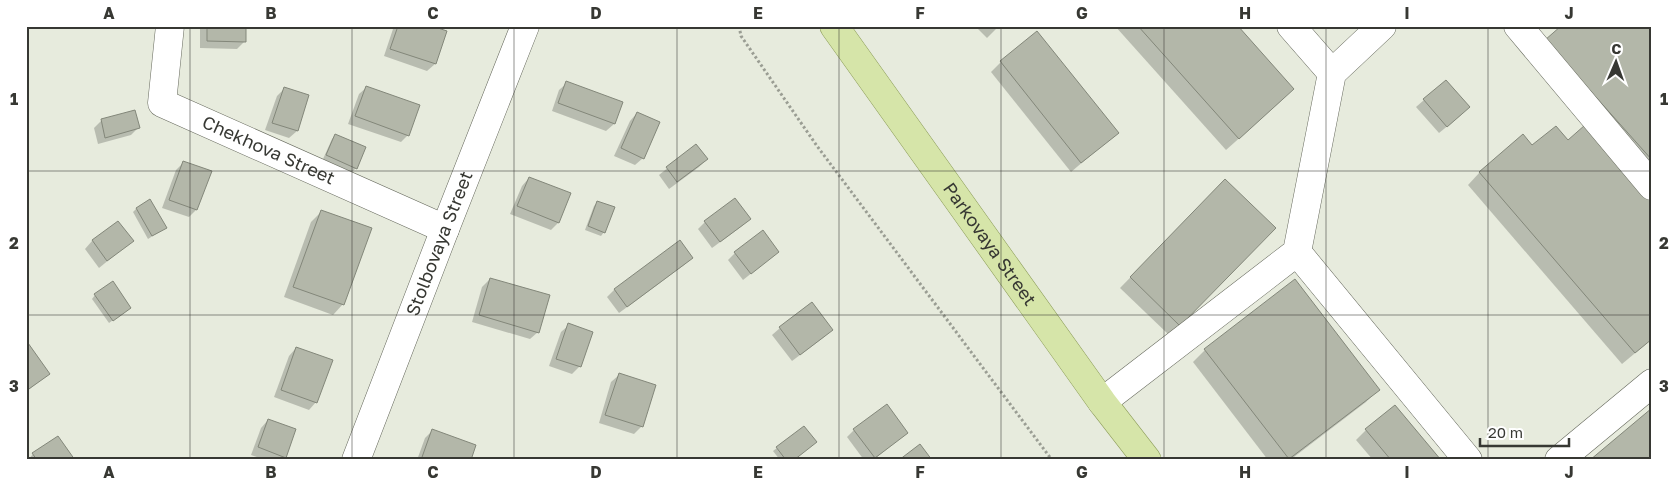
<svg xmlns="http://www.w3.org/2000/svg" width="1678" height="486" viewBox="0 0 1678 486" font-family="'Golos Text',sans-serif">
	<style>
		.shadow { fill: #0003 }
		.building { fill: #b3b7a9; stroke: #83877a }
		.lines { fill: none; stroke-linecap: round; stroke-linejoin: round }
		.minor-casing { stroke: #65685c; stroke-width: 29 }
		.major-casing { stroke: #8d9d5a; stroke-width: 29 }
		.path { stroke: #9a9d93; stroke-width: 3; stroke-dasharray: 2.5 2.5; stroke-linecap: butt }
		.minor { stroke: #fff; stroke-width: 28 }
		.major { stroke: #d6e5a9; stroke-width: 28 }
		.grid { fill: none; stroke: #373833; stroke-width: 1; stroke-opacity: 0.55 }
		.labels { text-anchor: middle; stroke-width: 4.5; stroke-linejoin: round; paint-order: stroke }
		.street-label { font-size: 18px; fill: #373833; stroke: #fff }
		.neatline { fill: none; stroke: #373833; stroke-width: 2 }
		.grid-label { font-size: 16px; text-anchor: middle; font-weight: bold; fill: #373833 }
	</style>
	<rect width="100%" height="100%" fill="#e7ebdd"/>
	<g class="shadow">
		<polygon points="200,26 245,26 245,41 237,49 200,48"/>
		<polygon points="394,26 428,26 446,32 435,64 427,71 384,56"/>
		<polygon points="975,26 999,26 987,38"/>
		<polygon points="1115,26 1236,26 1281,101 1226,150"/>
		<polygon points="1652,26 1652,186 1534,53"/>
		<polygon points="1037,33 1117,133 1071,172 991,72 1001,62"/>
		<polygon points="567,83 614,124 606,131 552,111 559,90"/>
		<polygon points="367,87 408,135 401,142 348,124 359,94"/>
		<polygon points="284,89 308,96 297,131 289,138 265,130 277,96"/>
		<polygon points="1424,100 1461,115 1439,133 1416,107"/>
		<polygon points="134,112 138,128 131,135 98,144 94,128 101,121"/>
		<polygon points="637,113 643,158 635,165 614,156 630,121"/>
		<polygon points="335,135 356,168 352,172 323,159 332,139"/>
		<polygon points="1568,142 1652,339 1622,364 1468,185 1480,172 1532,147"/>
		<polygon points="696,145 707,159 699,167 669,189 659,175"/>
		<polygon points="183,163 196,210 189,217 162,208 176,170"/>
		<polygon points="529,178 558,223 551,230 510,214 522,186"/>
		<polygon points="1225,181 1274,228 1169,335 1120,288"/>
		<polygon points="598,202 604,232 601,236 585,230 594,206"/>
		<polygon points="136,209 165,228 148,239 133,212"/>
		<polygon points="321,212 343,304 333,315 284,297 311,222"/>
		<polygon points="749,219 742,226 712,248 698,229 705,222"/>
		<polygon points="118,222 132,241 99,268 85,249 92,241"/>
		<polygon points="679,242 691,258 684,265 619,313 607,297 614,290"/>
		<polygon points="778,252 743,280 728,260 735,253"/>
		<polygon points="490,279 538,332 530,339 472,322 482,287"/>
		<polygon points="95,295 130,308 109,323 92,299"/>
		<polygon points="569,325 580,366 572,374 549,366 561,332"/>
		<polygon points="780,328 831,330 824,337 792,361 772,335"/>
		<polygon points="26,346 48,374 26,392"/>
		<polygon points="296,348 316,402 309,410 274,397 289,356"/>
		<polygon points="1205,350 1378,390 1366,402 1290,460 1268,460 1193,362"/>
		<polygon points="619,375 642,426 634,434 599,423 611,382"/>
		<polygon points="268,420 285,457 282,460 265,460 251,455 261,428"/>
		<polygon points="854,430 907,433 873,460 864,460 847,437"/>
		<polygon points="1366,430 1440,460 1373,460 1356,440"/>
		<polygon points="432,431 470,460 417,460 425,438"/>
		<polygon points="777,448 793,460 780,460 773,451"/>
		<polygon points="33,454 73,460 28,460"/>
	</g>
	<g class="building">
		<polygon points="207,26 246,26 246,42 207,41"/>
		<polygon points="398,26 432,26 447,31 436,64 390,49"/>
		<polygon points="1138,26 1238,26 1294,89 1239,139"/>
		<polygon points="1561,26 1652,26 1652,160 1545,40"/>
		<polygon points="1037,31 1119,133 1081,163 1000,61"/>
		<polygon points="1446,80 1470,107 1447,127 1423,99"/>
		<polygon points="566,81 623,102 615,124 558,103"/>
		<polygon points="366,86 420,105 409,136 355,116"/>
		<polygon points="284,87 309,95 298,131 272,123"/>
		<polygon points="135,110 140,128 105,138 101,119"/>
		<polygon points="637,112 660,122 644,159 621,148"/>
		<polygon points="1585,125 1652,203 1652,339 1635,353 1479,172 1523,134 1532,145 1556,126 1568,140"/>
		<polygon points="335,134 366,147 357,169 326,155"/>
		<polygon points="696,144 708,159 677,182 666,167"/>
		<polygon points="183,161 212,171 197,210 169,200"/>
		<polygon points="529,177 571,193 559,223 517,206"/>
		<polygon points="1225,179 1276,228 1180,326 1130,277"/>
		<polygon points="735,198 751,219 720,242 704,221"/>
		<polygon points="150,199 167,228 152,236 136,208"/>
		<polygon points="597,201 615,207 605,233 588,226"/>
		<polygon points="321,210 372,228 344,305 293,287"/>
		<polygon points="118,221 134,241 107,261 92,240"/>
		<polygon points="763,230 779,252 751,274 734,252"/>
		<polygon points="680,240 693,258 627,307 614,289"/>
		<polygon points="490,278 550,295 539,333 479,315"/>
		<polygon points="1295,279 1380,390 1289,459 1204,349"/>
		<polygon points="113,281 131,308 113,321 94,294"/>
		<polygon points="812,302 833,330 800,355 779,327"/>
		<polygon points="568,323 593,332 581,367 556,359"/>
		<polygon points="28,343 50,374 26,391 26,344"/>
		<polygon points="296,347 333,360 317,403 281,390"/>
		<polygon points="619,373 656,385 643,427 605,415"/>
		<polygon points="887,404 908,433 875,458 853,429"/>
		<polygon points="1395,405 1441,460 1391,460 1365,429"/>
		<polygon points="1652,408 1652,460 1590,460"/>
		<polygon points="268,419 296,429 286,458 258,447"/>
		<polygon points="804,426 817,442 794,460 786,460 776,447"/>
		<polygon points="432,429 476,445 471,460 421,460"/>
		<polygon points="58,436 75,460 37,460 32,453"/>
		<polygon points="920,444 932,460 899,460"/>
	</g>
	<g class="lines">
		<g class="minor-casing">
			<g id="minor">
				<path id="s1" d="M170,26L162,103L445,229"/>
				<polyline points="1291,26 1332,73"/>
				<polyline points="1518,26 1652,186"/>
				<polyline points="1297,252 1468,460"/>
				<polyline points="1102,402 1297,252 1332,73 1382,26"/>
				<path id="s2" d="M356,460L445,229L525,26"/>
				<polyline points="1559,460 1652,383"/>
			</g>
		</g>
		<g class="major-casing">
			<g id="major">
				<path id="s3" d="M834,26L1102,402L1147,460"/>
			</g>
		</g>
		<polyline class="path" points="739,26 741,36 817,146 1052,460"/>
		<use href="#minor" class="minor"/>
		<use href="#major" class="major"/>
	</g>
	<path class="grid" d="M190,26V460M352,26V460M514,26V460M677,26V460M839,26V460M1001,26V460M1164,26V460M1326,26V460M1488,26V460M26,171H1652M26,315H1652"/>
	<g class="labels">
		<g class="street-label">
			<text dy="6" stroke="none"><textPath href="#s1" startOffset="194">Chekhova Street</textPath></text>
			<text dy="6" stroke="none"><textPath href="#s2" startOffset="232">Stolbovaya Street</textPath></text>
			<text dy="6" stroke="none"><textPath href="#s3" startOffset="268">Parkovaya Street</textPath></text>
		</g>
	</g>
	<rect width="1678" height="486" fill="none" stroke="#ffffff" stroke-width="55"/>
	<g transform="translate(1616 62) rotate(2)" stroke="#ffffff" stroke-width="4" paint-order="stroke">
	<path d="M0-4L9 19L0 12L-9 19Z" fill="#373833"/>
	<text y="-8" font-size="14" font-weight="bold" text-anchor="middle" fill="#373833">С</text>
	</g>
	<path d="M1480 438v8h89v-8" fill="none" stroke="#373833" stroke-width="2.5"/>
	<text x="1488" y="438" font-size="15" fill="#373833" stroke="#ffffff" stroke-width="4" paint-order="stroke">20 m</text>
	<rect x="28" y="28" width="1622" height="430" class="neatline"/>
	<g class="grid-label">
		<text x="109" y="19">A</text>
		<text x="271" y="19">B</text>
		<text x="433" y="19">C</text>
		<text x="596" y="19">D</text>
		<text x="758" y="19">E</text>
		<text x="920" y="19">F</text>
		<text x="1082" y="19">G</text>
		<text x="1245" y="19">H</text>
		<text x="1407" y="19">I</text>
		<text x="1569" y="19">J</text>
		<text x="14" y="105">1</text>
		<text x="1664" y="105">1</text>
		<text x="14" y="249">2</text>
		<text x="1664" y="249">2</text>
		<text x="14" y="392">3</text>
		<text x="1664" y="392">3</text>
		<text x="109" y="478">A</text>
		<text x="271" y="478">B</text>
		<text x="433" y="478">C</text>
		<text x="596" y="478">D</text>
		<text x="758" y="478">E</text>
		<text x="920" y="478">F</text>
		<text x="1082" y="478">G</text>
		<text x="1245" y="478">H</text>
		<text x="1407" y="478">I</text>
		<text x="1569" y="478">J</text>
	</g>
</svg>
